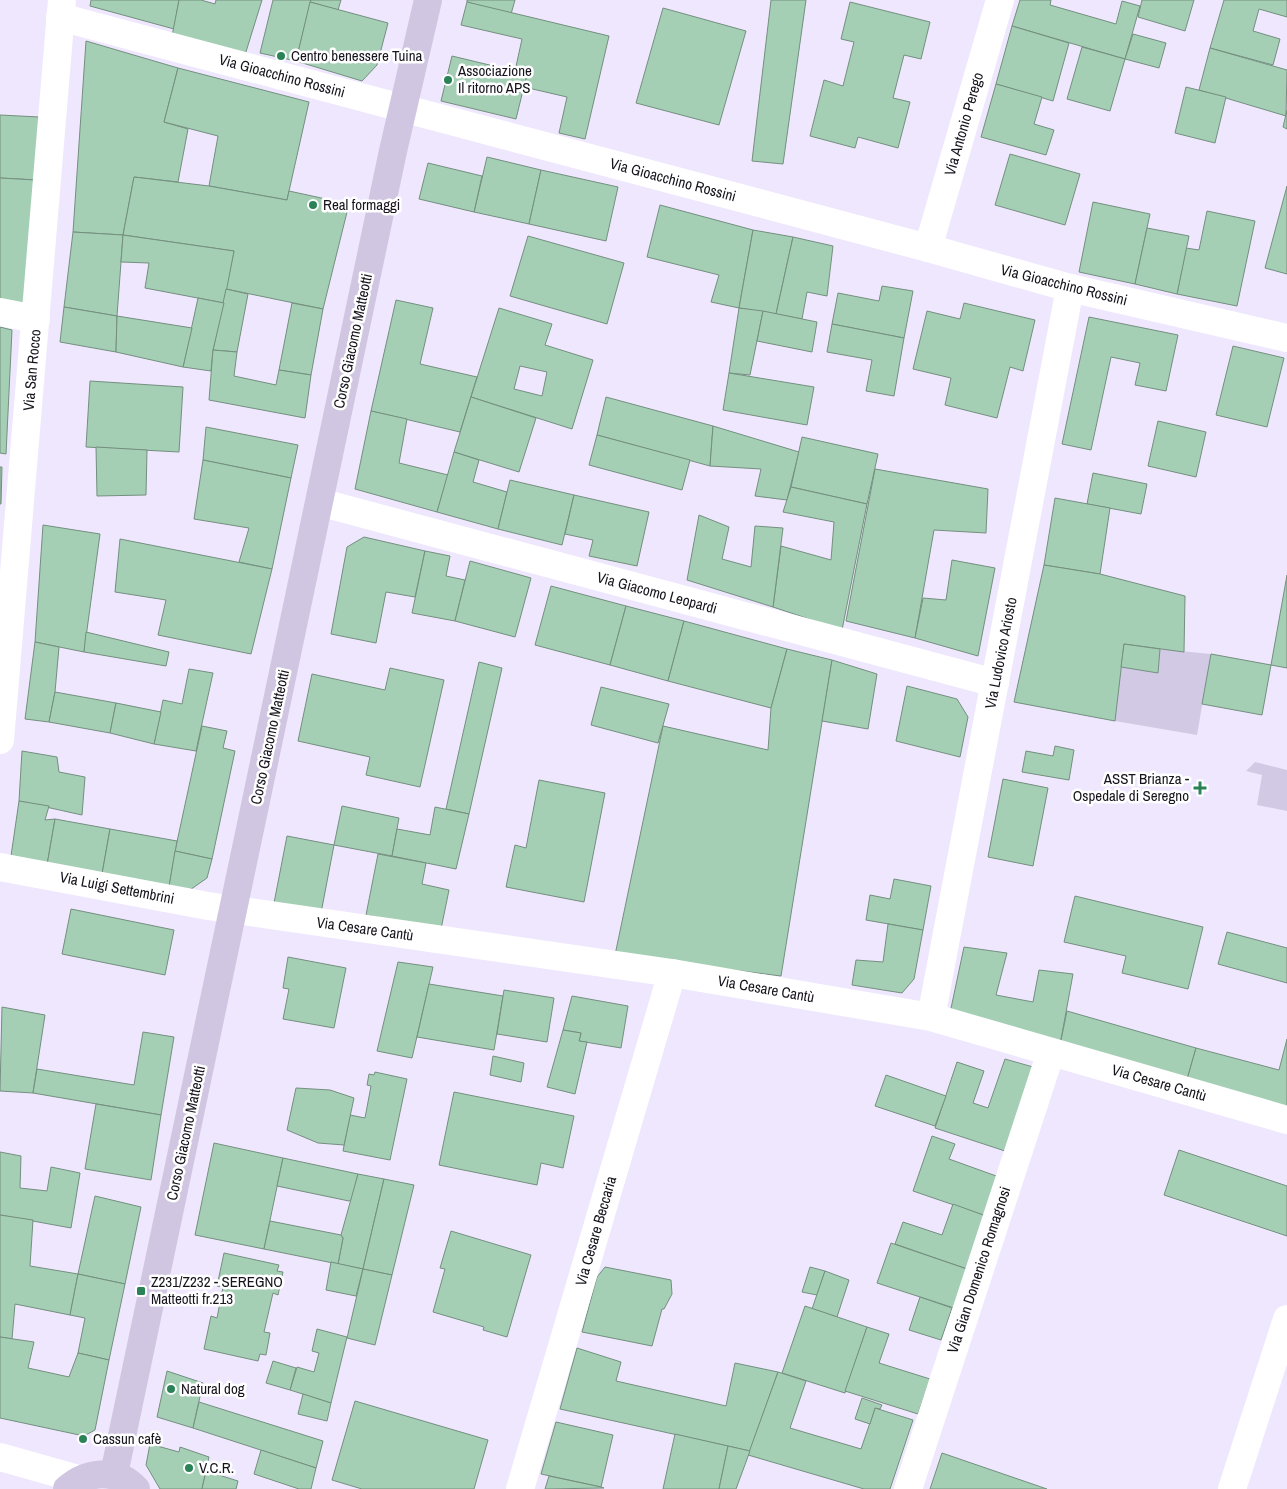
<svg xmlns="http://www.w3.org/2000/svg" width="1287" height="1489" viewBox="0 0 1287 1489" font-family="'Archivo Narrow',sans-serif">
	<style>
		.green { fill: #d2c9e5 }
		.building { fill: #a4cfb5; stroke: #748f7f; fill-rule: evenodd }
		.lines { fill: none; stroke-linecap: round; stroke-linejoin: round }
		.minor { stroke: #fff; stroke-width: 28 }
		.tertiary { stroke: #fff; stroke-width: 28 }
		.secondary { stroke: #d0c6e1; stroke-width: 28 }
		.poi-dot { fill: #2a8257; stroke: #fff; stroke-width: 2 }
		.labels { text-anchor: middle; stroke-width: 5; stroke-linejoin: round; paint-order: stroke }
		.poi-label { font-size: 15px; fill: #16131c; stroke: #fff; text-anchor: start }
		.street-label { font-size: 15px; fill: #16131c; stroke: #fff }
	</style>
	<rect width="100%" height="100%" fill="#efe7fe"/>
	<g class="green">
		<polygon points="1160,649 1211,654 1197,735 1115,721 1121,667 1158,673"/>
		<polygon points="1255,762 1287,770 1287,811 1257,805 1262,775 1246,771"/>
	</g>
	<g class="building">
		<polygon points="91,0 179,0 174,29 90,6"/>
		<polygon points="179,0 201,0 215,4 216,0 262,0 245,55 172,36"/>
		<polygon points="273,0 311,0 296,61 260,53"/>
		<polygon points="311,0 341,0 338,10 310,2"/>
		<polygon points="467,0 515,0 511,14 467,2"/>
		<polygon points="771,0 806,0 783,164 752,161"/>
		<polygon points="1020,0 1051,0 1050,5 1116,24 1122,1 1140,6 1125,59 1012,26"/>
		<polygon points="1142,0 1194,0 1185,31 1138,17"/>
		<polygon points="1224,0 1287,0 1287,17 1259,9 1253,31 1280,39 1273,65 1210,48"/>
		<polygon points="310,2 388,23 377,65 362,81 296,61"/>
		<polygon points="467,2 609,36 585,139 559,133 567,97 524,87 527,74 515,71 522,39 461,25"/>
		<polygon points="850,2 930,22 921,59 904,55 893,98 910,102 898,148 858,137 855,148 810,136 824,80 843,86 854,42 841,39"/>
		<polygon points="663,8 746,31 719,125 636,103"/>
		<polygon points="1012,26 1069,43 1053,101 996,84"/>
		<polygon points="1133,34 1166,43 1159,68 1125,59"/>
		<polygon points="86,41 178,68 164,122 188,129 178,182 134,177 123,235 73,232"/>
		<polygon points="1082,47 1125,59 1110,111 1067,99"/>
		<polygon points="1210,48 1287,70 1286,116 1199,90"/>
		<polygon points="452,56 527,74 516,119 441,101"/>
		<polygon points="178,68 309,102 287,200 209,186 218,136 164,122"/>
		<polygon points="996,84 1042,97 1034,124 1054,130 1046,155 981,137"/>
		<polygon points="1186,87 1226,97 1215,143 1175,133"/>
		<polygon points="1287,110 1287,129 1283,127"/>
		<polygon points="0,115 39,117 36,180 0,178"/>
		<polygon points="1010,154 1080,174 1065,225 995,205"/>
		<polygon points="487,157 541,170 529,224 474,212"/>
		<polygon points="428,163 482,176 474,212 419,199"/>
		<polygon points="541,170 618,187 606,241 529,224"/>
		<polygon points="134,177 209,186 287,200 289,191 349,204 323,309 226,289 234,251 123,235"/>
		<polygon points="0,178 36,180 24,305 0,301"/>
		<polygon points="1287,186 1287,274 1265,268"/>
		<polygon points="1093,202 1150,214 1135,284 1079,272"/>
		<polygon points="660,205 753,230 739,308 711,302 719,275 647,257"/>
		<polygon points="1207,211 1255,221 1237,306 1177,294 1186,248 1199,250"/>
		<polygon points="1147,228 1189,236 1177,294 1135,284"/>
		<polygon points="753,230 793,237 776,314 739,308"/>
		<polygon points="73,232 123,235 117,316 64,307"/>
		<polygon points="123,235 234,251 224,303 145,288 149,263 121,262"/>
		<polygon points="528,236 624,263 607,324 510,296"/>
		<polygon points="793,237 833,246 827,296 807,292 802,319 776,314"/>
		<polygon points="882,286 913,291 904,338 832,324 838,293 879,301"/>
		<polygon points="226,289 248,294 237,352 213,350"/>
		<polygon points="198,298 224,303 213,350 211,371 183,367"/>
		<polygon points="396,300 433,308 420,364 477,377 460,432 371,411"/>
		<polygon points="292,303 323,309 311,375 279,370"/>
		<polygon points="964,303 1035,320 1023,371 1010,367 997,418 945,405 951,378 913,369 927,311 960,319"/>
		<polygon points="64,307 117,316 116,352 60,342"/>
		<path d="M499,308L552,324L545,345L593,360L572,429L471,397ZM520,366L547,372L542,396L514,389Z"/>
		<polygon points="739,308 763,311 750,375 729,373"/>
		<polygon points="763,311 817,322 812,352 757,341"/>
		<polygon points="117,316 192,328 183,367 116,352"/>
		<polygon points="1089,317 1178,335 1166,391 1135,385 1140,363 1111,357 1091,450 1062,444"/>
		<polygon points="832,324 904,338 894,396 866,391 872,360 827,352"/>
		<polygon points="0,327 12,330 6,454 0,453"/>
		<polygon points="1233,346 1284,358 1267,427 1216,415"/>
		<polygon points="213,350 237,352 234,376 276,385 279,370 311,375 305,418 209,400"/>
		<polygon points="729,373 814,387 807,425 723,410"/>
		<polygon points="90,381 183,387 179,452 86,447"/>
		<polygon points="471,397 536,418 519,472 454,452"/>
		<polygon points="606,397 713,426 710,466 597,435"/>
		<polygon points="371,411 407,419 399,463 448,475 437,512 355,489"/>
		<polygon points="1158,421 1206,432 1196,477 1148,466"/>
		<polygon points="713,426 799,452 787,500 755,496 761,469 710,466"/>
		<polygon points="206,427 298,445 291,478 203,460"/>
		<polygon points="597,435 690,460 682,490 589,465"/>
		<polygon points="802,437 878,454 867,504 791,487"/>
		<polygon points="96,447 147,450 146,495 97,496"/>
		<polygon points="454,452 479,460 473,482 507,492 498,529 437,512"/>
		<polygon points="203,460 291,478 272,569 239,562 249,528 194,519"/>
		<polygon points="0,467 2,467 1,504 0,504"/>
		<polygon points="875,469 988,489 986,533 934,530 915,638 846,621"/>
		<polygon points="1093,473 1147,484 1141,514 1087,504"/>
		<polygon points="510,480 574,495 562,545 498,529"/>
		<polygon points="791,487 867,504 842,630 773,607 781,546 831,560 834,522 783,512"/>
		<polygon points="574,495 649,512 637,566 589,556 593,540 565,534"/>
		<polygon points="1055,498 1110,508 1100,574 1044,565"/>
		<polygon points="699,515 729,527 722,559 751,567 755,526 783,528 773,607 687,580"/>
		<polygon points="43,525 100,534 84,652 35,642"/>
		<polygon points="364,537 425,551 415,597 386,592 376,643 331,634 347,547"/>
		<polygon points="120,539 272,569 251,654 158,635 166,600 115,592"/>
		<polygon points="425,551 450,556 446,576 465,580 455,621 412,613"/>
		<polygon points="952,560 995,568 978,656 915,638 923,598 946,600"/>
		<polygon points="470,561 531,578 515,637 455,621"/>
		<polygon points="1044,565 1100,574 1185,596 1184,652 1124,644 1115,721 1014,702"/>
		<polygon points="1287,575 1287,668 1271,665"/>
		<polygon points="551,586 626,606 610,665 535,645"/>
		<polygon points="626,606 684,621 668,681 610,665"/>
		<polygon points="684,621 787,649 771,708 668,681"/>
		<polygon points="86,632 169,652 166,666 84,652"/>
		<polygon points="35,642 59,647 55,692 49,722 25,719"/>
		<polygon points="1124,644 1160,649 1158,673 1121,667"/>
		<polygon points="787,649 832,660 781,976 615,955 663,726 768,750 771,708"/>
		<polygon points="1211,654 1271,665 1262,715 1202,704"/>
		<polygon points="832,660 877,674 868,729 822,721"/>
		<polygon points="479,662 502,668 469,814 446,809"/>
		<polygon points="390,668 444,680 420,787 366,775 370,757 298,741 312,674 385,690"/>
		<polygon points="189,669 213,673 196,751 154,744 163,700 182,704"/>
		<polygon points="907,686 957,699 968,717 960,757 896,741"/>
		<polygon points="601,687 669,704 658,743 591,725"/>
		<polygon points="55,692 116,703 110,733 49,722"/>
		<polygon points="116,703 161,712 154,744 110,733"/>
		<polygon points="202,726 227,731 223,748 235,751 212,859 175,851"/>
		<polygon points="1055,746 1074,750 1069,780 1022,772 1026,751 1053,756"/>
		<polygon points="22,751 57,757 59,772 85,777 82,815 19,801"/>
		<polygon points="1003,779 1048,788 1033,866 988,857"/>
		<polygon points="539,780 605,793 584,902 506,887 515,845 526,848"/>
		<polygon points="19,801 49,806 45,820 55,819 47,865 11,856"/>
		<polygon points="342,806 399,818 392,856 334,845"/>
		<polygon points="435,807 469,814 456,869 392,856 397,829 430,835"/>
		<polygon points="55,819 110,829 102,874 47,865"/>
		<polygon points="110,829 177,841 169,887 102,874"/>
		<polygon points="287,836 334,845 321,913 274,903"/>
		<polygon points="175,851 212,859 207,878 187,892 169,887"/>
		<polygon points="378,854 426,863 422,884 449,890 441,929 366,915"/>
		<polygon points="894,879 931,886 923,930 866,920 870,895 890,899"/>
		<polygon points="1075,896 1203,927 1188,989 1122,973 1126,956 1064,942"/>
		<polygon points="71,909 174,930 165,975 62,954"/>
		<polygon points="888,924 923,930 914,979 902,993 852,985 856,960 883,962"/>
		<polygon points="1227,932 1287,948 1287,983 1218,964"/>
		<polygon points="964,947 1007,953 996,995 1033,1002 1039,970 1073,974 1060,1045 950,1013"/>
		<polygon points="288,957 346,968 334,1028 283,1019 289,989 283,988"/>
		<polygon points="398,962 433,967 412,1058 377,1051"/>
		<polygon points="429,984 503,996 494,1050 417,1037"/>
		<polygon points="504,990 554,998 547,1042 497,1034"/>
		<polygon points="572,996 628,1006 621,1048 579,1041 581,1033 563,1030"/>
		<polygon points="2,1007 45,1015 33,1093 0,1091"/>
		<polygon points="1067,1011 1196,1048 1186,1083 1060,1045"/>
		<polygon points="563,1030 581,1033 579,1041 587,1042 575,1094 547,1087"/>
		<polygon points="143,1032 174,1037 161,1115 33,1093 37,1069 134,1085"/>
		<polygon points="1287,1039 1287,1110 1186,1083 1196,1048 1279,1070"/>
		<polygon points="493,1056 524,1063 521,1082 490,1075"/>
		<polygon points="1005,1059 1033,1067 1008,1152 935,1128 957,1062 984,1071 973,1103 988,1108"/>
		<polygon points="375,1072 407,1079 390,1160 343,1151 350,1115 365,1118 371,1086 367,1085 369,1074 374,1075"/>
		<polygon points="886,1075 946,1096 935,1126 875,1106"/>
		<polygon points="296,1088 330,1090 354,1098 344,1145 318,1143 287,1130"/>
		<polygon points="454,1092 574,1116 563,1168 541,1163 537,1185 439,1165"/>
		<polygon points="96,1104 161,1115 151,1180 85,1169"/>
		<polygon points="932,1136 955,1144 949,1159 999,1177 986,1216 913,1191"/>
		<polygon points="214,1143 283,1158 264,1249 195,1235"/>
		<polygon points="1179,1150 1287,1186 1287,1236 1164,1195"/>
		<polygon points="0,1152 21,1156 20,1188 47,1191 51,1167 80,1173 71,1228 0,1215"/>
		<polygon points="283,1158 358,1174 352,1199 349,1201 277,1186"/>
		<polygon points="358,1174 384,1179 363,1269 338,1264 343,1238 341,1235"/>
		<polygon points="384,1179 414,1185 392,1275 363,1269"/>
		<polygon points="95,1196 141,1207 125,1284 78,1274"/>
		<polygon points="953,1204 986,1216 967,1269 895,1244 903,1222 942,1235"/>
		<polygon points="0,1215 33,1220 30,1266 78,1274 70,1315 15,1304 12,1339 0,1337"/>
		<polygon points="270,1221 341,1235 343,1238 338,1264 264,1249"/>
		<polygon points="451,1231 531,1255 507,1337 483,1330 484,1327 433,1312 445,1269 440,1268"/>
		<polygon points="891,1243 967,1269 954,1308 877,1283"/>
		<polygon points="224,1253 279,1265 277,1271 283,1272 278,1295 273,1293 264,1332 270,1333 266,1355 260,1354 258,1361 204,1349 211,1316 217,1318 223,1287 217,1286"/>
		<polygon points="331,1262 363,1269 356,1296 326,1290"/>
		<polygon points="605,1267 671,1280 672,1294 664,1309 662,1309 652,1346 582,1332 597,1277"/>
		<polygon points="810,1267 825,1271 817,1295 802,1292"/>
		<polygon points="363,1269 392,1275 375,1345 347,1338"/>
		<polygon points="825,1271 849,1280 837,1317 812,1309"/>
		<polygon points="78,1274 125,1284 109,1360 78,1353 85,1318 70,1315"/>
		<polygon points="920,1297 952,1308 941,1340 909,1330"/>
		<polygon points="805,1306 867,1327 845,1393 782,1373"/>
		<polygon points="867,1327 889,1334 879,1363 930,1379 918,1414 845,1391"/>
		<polygon points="317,1329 347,1337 331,1403 290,1390 297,1367 314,1372 319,1353 312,1351"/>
		<polygon points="0,1337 34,1342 28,1368 69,1377 78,1353 109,1360 95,1430 84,1436 0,1418"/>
		<polygon points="577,1348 621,1362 616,1381 726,1406 735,1363 778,1372 750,1451 560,1409"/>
		<polygon points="273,1361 296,1368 290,1390 266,1383"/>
		<polygon points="167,1371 203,1383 193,1428 157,1417"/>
		<polygon points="778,1372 806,1381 790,1428 861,1449 875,1408 913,1420 890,1489 864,1489 748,1455"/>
		<polygon points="303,1394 331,1403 327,1421 298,1414"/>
		<polygon points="862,1398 882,1405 880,1409 875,1408 870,1424 855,1419"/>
		<polygon points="355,1401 488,1440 474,1489 362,1489 332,1480"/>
		<polygon points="199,1402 323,1441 316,1468 193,1428"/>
		<polygon points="556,1422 613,1435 601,1487 541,1474"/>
		<polygon points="675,1434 728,1446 719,1489 663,1489"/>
		<polygon points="150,1444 179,1452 180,1447 209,1457 202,1489 160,1489 146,1465"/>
		<polygon points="728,1446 750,1451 736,1489 719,1489"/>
		<polygon points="261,1450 316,1468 311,1489 299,1489 254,1474"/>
		<polygon points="942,1453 1047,1489 930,1489"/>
		<polygon points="206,1471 238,1481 236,1489 202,1489"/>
		<polygon points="549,1476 601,1487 604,1488 545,1489"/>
	</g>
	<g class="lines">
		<g class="minor">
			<polyline points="60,17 928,248 1070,288 1287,338"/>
			<polyline points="928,248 1000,0"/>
			<polyline points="0,312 36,319"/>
			<polyline points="319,502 995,683"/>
			<polyline points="0,740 62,0"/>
			<polyline points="0,867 208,906 672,973 931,1017 1287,1120"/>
			<polyline points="931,1017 1070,288"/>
			<polyline points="520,1489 672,973"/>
			<polyline points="908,1489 1051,1052"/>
			<polyline points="1232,1489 1287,1319"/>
		</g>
		<polyline class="tertiary" points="0,1457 78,1479"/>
		<g class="secondary">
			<polyline points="114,1474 393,151 428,0"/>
			<path d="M67,1489C87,1471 116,1468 136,1489"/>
		</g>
	</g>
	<g class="poi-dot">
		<circle cx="281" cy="56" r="5"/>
		<circle cx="448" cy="80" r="5"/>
		<circle cx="313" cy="205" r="5"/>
		<path d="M1197.5 780.5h5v5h5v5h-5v5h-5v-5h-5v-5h5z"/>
		<rect x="136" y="1286" width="10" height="10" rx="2.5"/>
		<circle cx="171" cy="1389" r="5"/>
		<circle cx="83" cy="1439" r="5"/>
		<circle cx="189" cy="1468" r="5"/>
	</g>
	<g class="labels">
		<g class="poi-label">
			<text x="291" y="61">Centro benessere Tuina</text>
			<text x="458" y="76">Associazione<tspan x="458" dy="17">Il ritorno APS</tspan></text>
			<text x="323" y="210">Real formaggi</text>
			<text x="1189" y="784" text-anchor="end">ASST Brianza -<tspan x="1189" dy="17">Ospedale di Seregno</tspan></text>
			<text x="151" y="1287">Z231/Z232 - SEREGNO<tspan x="151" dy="17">Matteotti fr.213</tspan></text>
			<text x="181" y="1394">Natural dog</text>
			<text x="93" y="1444">Cassun cafè</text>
			<text x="199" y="1473">V.C.R.</text>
		</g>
		<g class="street-label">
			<text transform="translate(282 76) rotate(15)" y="5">Via Gioacchino Rossini</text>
			<text transform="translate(964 124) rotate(-74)" y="5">Via Antonio Perego</text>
			<text transform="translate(673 180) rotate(15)" y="5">Via Gioacchino Rossini</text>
			<text transform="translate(1064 285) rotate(14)" y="5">Via Gioacchino Rossini</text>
			<text transform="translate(353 341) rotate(-78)" y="5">Corso Giacomo Matteotti</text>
			<text transform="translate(32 370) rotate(-85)" y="5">Via San Rocco</text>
			<text transform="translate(657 593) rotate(15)" y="5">Via Giacomo Leopardi</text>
			<text transform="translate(1001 653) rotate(-79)" y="5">Via Ludovico Ariosto</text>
			<text transform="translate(270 737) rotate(-78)" y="5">Corso Giacomo Matteotti</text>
			<text transform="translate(117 888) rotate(11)" y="5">Via Luigi Settembrini</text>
			<text transform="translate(365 929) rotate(8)" y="5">Via Cesare Cantù</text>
			<text transform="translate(766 989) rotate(10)" y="5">Via Cesare Cantù</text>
			<text transform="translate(1159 1083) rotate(16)" y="5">Via Cesare Cantù</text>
			<text transform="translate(186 1133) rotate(-78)" y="5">Corso Giacomo Matteotti</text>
			<text transform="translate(596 1231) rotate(-74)" y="5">Via Cesare Beccaria</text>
			<text transform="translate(979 1270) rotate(-72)" y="5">Via Gian Domenico Romagnosi</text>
		</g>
	</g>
</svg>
